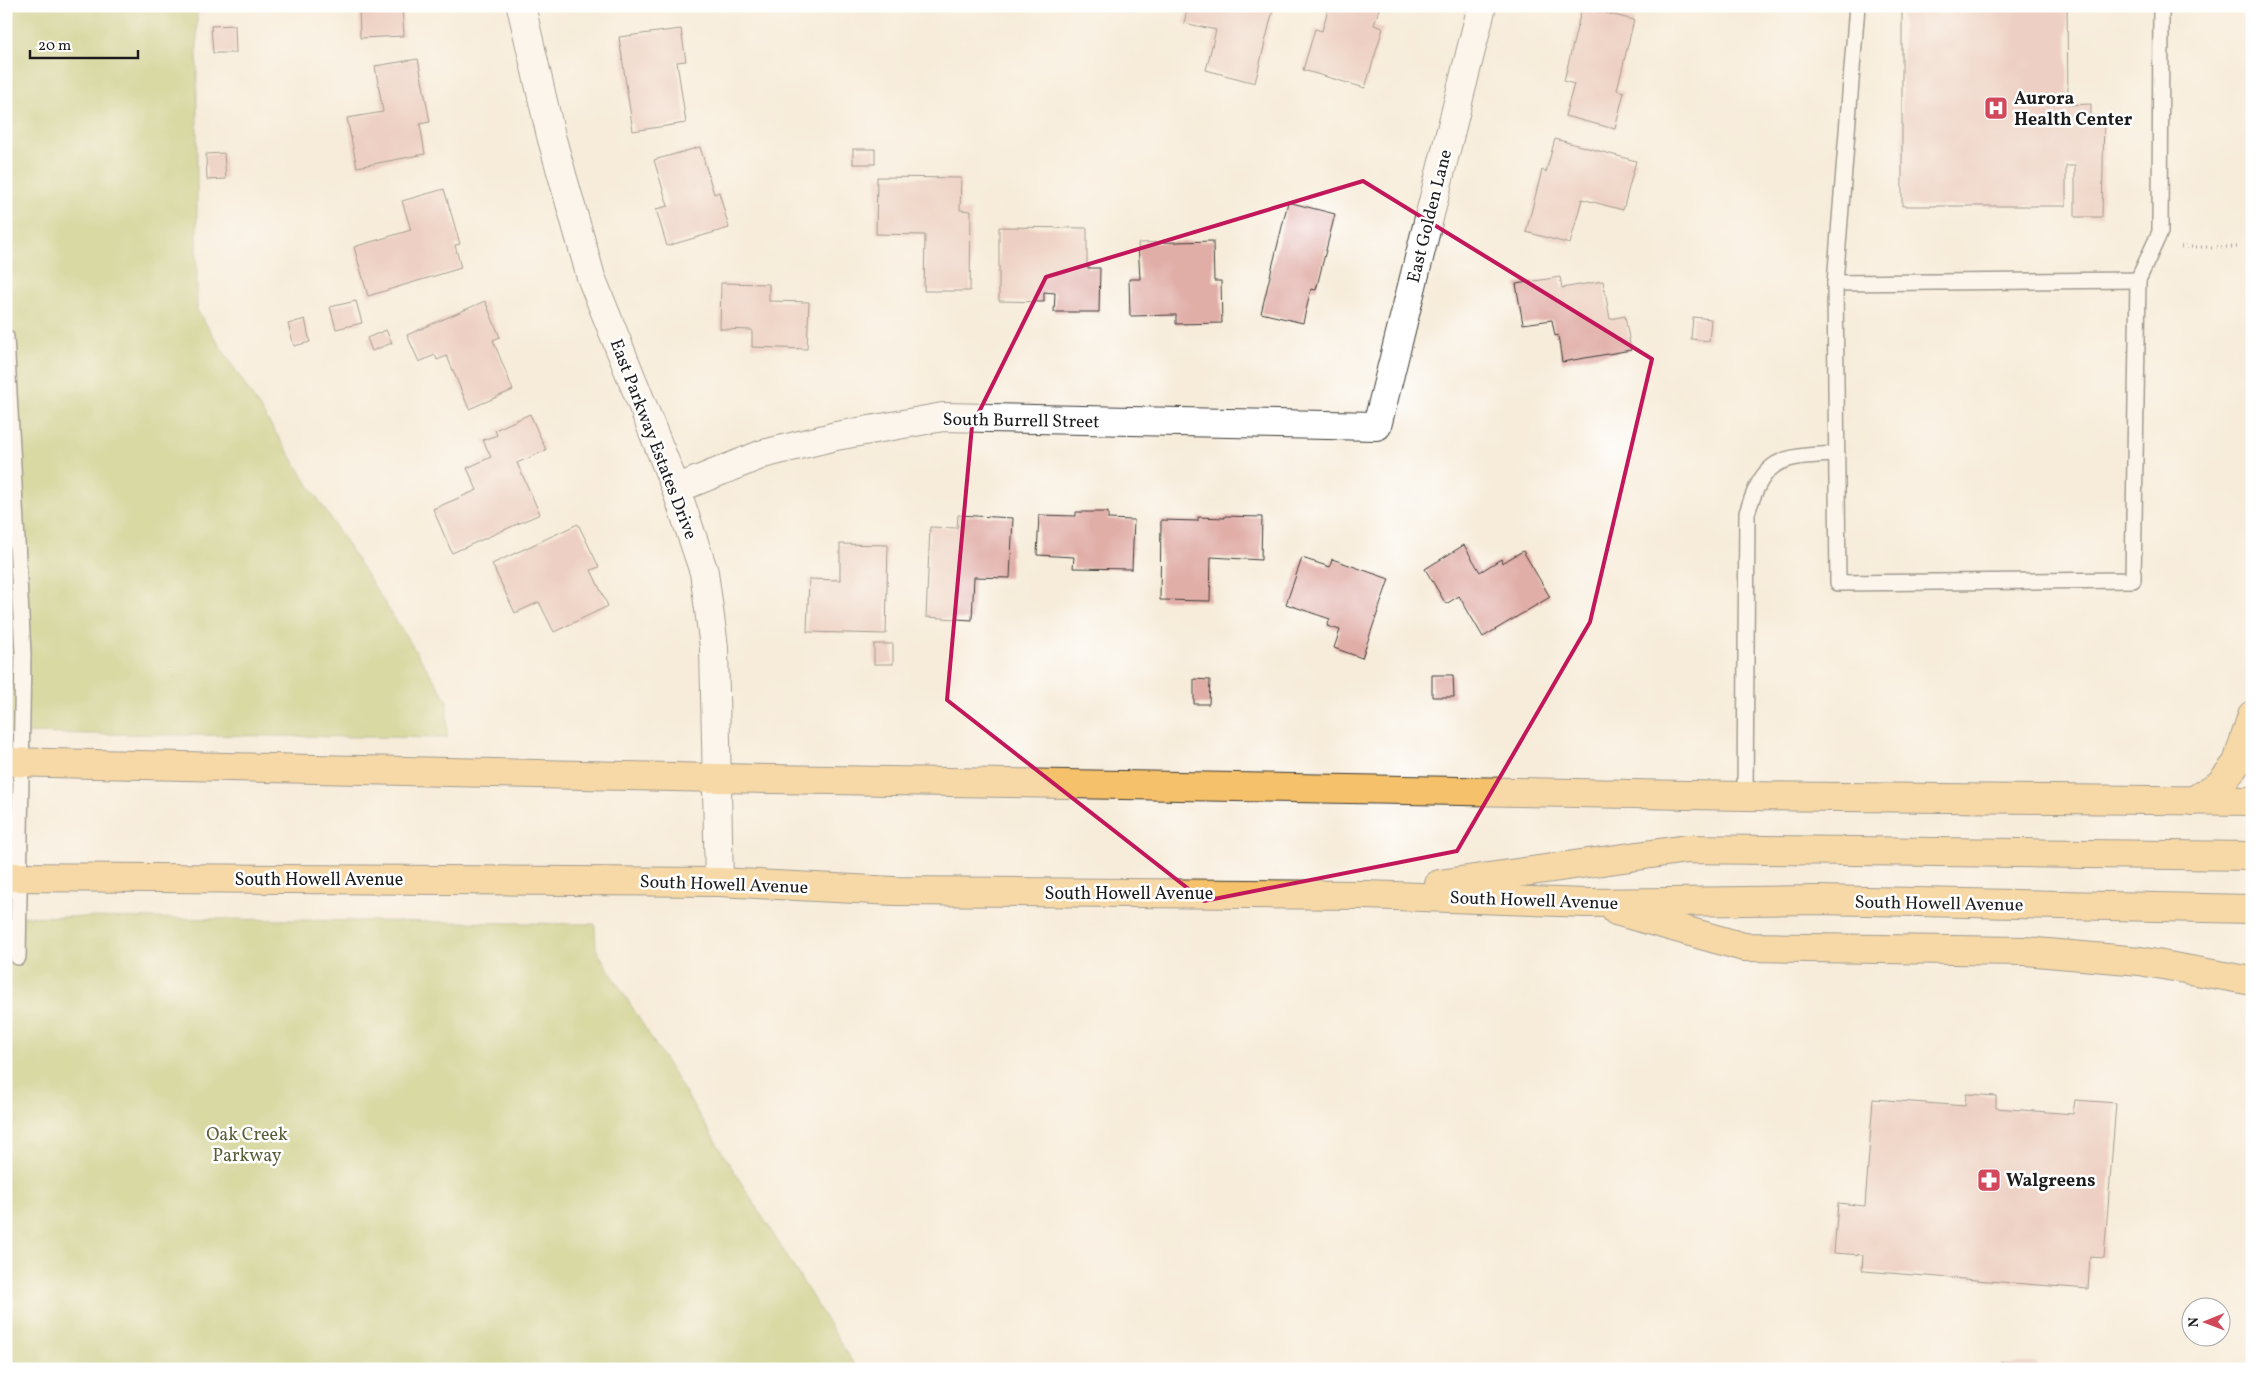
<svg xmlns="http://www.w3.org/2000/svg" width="2258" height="1375" viewBox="0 0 2258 1375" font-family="Vollkorn,serif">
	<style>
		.green { fill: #b3c163; stroke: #686e40 }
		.building { fill: #e1aea7 }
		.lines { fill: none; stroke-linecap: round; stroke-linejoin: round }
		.service-casing { stroke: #3d3b38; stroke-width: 18 }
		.minor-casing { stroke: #3d3b38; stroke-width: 30 }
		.primary-casing { stroke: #3d3b38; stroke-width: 30 }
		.path { stroke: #3d3b38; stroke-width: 3; stroke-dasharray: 1 4; stroke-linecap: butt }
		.service { stroke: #fff; stroke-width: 15 }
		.minor { stroke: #fff; stroke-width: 28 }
		.primary { stroke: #f5c16b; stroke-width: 28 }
		.marked { fill: none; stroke: #c2185b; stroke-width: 4; stroke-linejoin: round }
		.labels { text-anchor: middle; stroke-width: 5; stroke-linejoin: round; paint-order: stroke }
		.poi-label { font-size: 18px; font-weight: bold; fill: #1c1c1c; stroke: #fff; text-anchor: start }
		.street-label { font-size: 18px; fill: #1c1c1c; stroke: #fff }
		.park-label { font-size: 18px; fill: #585e38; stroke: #fff }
	</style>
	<rect width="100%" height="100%" fill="#fff"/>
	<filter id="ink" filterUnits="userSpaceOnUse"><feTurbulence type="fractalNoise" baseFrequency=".02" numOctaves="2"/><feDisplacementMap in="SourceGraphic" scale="10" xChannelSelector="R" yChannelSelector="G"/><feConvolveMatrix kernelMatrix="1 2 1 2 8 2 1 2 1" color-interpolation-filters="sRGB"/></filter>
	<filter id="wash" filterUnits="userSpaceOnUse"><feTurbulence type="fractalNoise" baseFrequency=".0096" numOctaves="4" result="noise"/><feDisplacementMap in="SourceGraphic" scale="20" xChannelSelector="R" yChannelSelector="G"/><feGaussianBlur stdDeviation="1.12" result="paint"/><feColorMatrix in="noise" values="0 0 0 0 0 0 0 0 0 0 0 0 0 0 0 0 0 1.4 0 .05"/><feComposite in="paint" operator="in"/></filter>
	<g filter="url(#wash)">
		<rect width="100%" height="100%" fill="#f7ecda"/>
		<g class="green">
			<polygon points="6,6 197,6 197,310 447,700 447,738 6,733"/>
			<polygon points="6,916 595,924 596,949 857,1369 6,1369"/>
		</g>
		<g id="blocks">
			<g class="building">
				<polygon points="359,6 402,6 404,36 360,38"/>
				<polygon points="1188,6 1274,6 1255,83 1206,70 1216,30 1184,23"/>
				<polygon points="1329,6 1380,6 1374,25 1383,28 1365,88 1303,70 1315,29 1322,31"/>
				<polygon points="1902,6 2067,6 2068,105 2091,104 2091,116 2104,116 2102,217 2075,217 2075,166 2066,166 2066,206 1902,206"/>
				<polygon points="1582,7 1634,20 1617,90 1624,92 1615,129 1565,116 1574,84 1564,81"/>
				<polygon points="235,25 236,53 213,53 211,26"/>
				<polygon points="681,29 686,61 677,62 686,123 633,131 619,37"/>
				<polygon points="418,59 430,122 420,124 425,154 357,167 347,118 383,112 375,66"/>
				<polygon points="1555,139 1636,161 1623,210 1582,199 1570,244 1526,232 1542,170 1546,172"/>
				<polygon points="700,147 714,194 719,192 729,228 667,246 656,209 668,206 654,160"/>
				<rect x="853" y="149" width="22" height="15"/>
				<polygon points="224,153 226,179 207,180 206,154"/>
				<polygon points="877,177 961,178 960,210 971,211 970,291 924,291 925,235 876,234"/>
				<polygon points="444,189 460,244 455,245 461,268 368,296 354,247 411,230 402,201"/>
				<polygon points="1288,202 1335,214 1316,290 1311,289 1303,323 1261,313"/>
				<polygon points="999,227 1087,228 1087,268 1100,268 1099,312 1054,312 1055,293 1044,292 1044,302 999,301"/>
				<polygon points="1213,241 1214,281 1221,281 1222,323 1176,324 1176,315 1130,316 1129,279 1140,279 1138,243"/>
				<polygon points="1560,277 1562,288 1603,281 1610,319 1625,316 1631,350 1562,362 1558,335 1555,336 1552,320 1523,324 1516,284"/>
				<polygon points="721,283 769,284 769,301 809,302 807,349 752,347 752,330 720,329"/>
				<polygon points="356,301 362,323 336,329 330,307"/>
				<polygon points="485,301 500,337 493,340 513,390 469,409 447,356 437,360 435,355 419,362 407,335"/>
				<polygon points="1693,317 1711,319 1709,341 1691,339"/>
				<polygon points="305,319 310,342 294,346 288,324"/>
				<polygon points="386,330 392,343 372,351 367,338"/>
				<polygon points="530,414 546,450 517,463 540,514 452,553 433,509 477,490 467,468 491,457 483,440 497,435 495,430"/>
				<polygon points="1076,512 1108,512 1108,519 1134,520 1132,569 1073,568 1074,557 1037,555 1039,515 1076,516"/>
				<polygon points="958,515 1013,518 1010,578 974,577 972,620 926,617 930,527 957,528"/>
				<polygon points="1225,516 1262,517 1261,560 1211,557 1210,601 1160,600 1161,520 1198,521 1198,517 1225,518"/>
				<polygon points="578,524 599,567 591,570 608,606 554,632 539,602 515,613 492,564"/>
				<polygon points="840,544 888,545 886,634 807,632 809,579 840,580"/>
				<polygon points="1464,545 1480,572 1501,559 1502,563 1523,551 1550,597 1483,637 1459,596 1446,604 1425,569"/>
				<polygon points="1302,558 1330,567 1332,559 1389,579 1362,658 1334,648 1340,630 1327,626 1330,619 1286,604"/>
				<rect x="874" y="644" width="19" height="20"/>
				<polygon points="1432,675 1453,675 1454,697 1432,697"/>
				<polygon points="1194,679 1210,680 1209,704 1194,704"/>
				<polygon points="1966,1094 1996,1096 1996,1108 2073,1114 2075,1100 2116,1103 2104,1258 2090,1257 2088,1289 1864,1271 1862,1270 1863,1255 1834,1253 1838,1203 1865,1206 1873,1099 1965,1106"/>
				<rect x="2001" y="1363" width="37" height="6"/>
			</g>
		</g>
	</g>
	<g filter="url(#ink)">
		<use href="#blocks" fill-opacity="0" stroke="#3d3b38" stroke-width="1"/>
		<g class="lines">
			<g class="service-casing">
				<g id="service">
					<polyline points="1857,6 1835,283 1838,583 2133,580 2138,280"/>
					<polyline points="1835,283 2138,280 2160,232 2161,6"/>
					<polyline points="6,337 23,653 18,957"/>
					<path d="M1745,796L1747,513C1765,456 1781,457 1837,454"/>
				</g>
			</g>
			<g class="minor-casing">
				<g id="minor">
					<polyline points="521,6 551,136 591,277 676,489 704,572 714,647 719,882"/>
					<polyline points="676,489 763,454 836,436 943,417 1377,426 1482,6"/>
				</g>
			</g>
			<g class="primary-casing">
				<g id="primary">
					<polyline points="6,762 718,778 1745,796 2252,801"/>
					<polyline points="2192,801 2220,784 2237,763 2252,715"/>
					<polyline points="6,877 719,882 894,891 1366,895 1586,903 1818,900 2252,909"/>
					<polyline points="1439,884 1687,849 2252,856"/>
					<polyline points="1616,911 1744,947 2025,951 2140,961 2252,981"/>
				</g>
			</g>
			<polyline class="path" points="2181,247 2241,247"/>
			<use href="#service" class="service"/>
			<use href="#minor" class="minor"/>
			<use href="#primary" class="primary"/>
		</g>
	</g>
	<path d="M0 0H2258V1375H0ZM1363,181L1652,359L1590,622L1457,851L1204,901L947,700L972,426L1046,277Z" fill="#f7ecda" fill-opacity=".55" fill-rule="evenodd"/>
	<path class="marked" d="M1363,181L1652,359L1590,622L1457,851L1204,901L947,700L972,426L1046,277Z"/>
	<defs>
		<g id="hospital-square" transform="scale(1.25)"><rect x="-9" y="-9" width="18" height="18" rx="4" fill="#d1495b" stroke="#fff"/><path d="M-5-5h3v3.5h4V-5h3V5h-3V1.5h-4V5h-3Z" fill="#fff"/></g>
		<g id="pharmacy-square" transform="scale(1.25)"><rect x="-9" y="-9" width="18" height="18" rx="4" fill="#d1495b" stroke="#fff"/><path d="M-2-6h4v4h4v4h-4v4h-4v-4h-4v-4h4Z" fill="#fff"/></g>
	</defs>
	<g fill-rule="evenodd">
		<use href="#hospital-square" x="1996" y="108"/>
		<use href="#pharmacy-square" x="1989" y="1180"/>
	</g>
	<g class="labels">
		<g class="poi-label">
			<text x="2014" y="104">Aurora<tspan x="2014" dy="21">Health Center</tspan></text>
			<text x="2006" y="1186">Walgreens</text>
		</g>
		<g class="street-label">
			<text transform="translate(1429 216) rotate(-76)" y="6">East Golden Lane</text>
			<text transform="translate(1021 420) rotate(1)" y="6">South Burrell Street</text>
			<text transform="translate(654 439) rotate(69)" y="6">East Parkway Estates Drive</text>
			<text x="319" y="885">South Howell Avenue</text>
			<text transform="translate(724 884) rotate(2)" y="6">South Howell Avenue</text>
			<text x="1129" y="899">South Howell Avenue</text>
			<text transform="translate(1534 900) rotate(2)" y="6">South Howell Avenue</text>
			<text transform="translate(1939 903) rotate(1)" y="6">South Howell Avenue</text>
		</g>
		<g class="park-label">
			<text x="247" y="1140">Oak Creek<tspan x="247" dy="21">Parkway</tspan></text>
		</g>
	</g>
	<rect width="2258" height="1375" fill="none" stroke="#fff" stroke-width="25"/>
	<g transform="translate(2206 1322) rotate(269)"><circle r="24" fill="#ffffff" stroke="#a4a4a4"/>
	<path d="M0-4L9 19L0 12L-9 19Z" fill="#d1495b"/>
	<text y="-8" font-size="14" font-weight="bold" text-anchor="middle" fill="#1c1c1c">N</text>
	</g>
	<path d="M30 50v8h108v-8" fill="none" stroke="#1c1c1c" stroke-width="2.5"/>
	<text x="38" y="50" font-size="15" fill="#1c1c1c" stroke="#ffffff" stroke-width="4" paint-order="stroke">20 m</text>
</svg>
